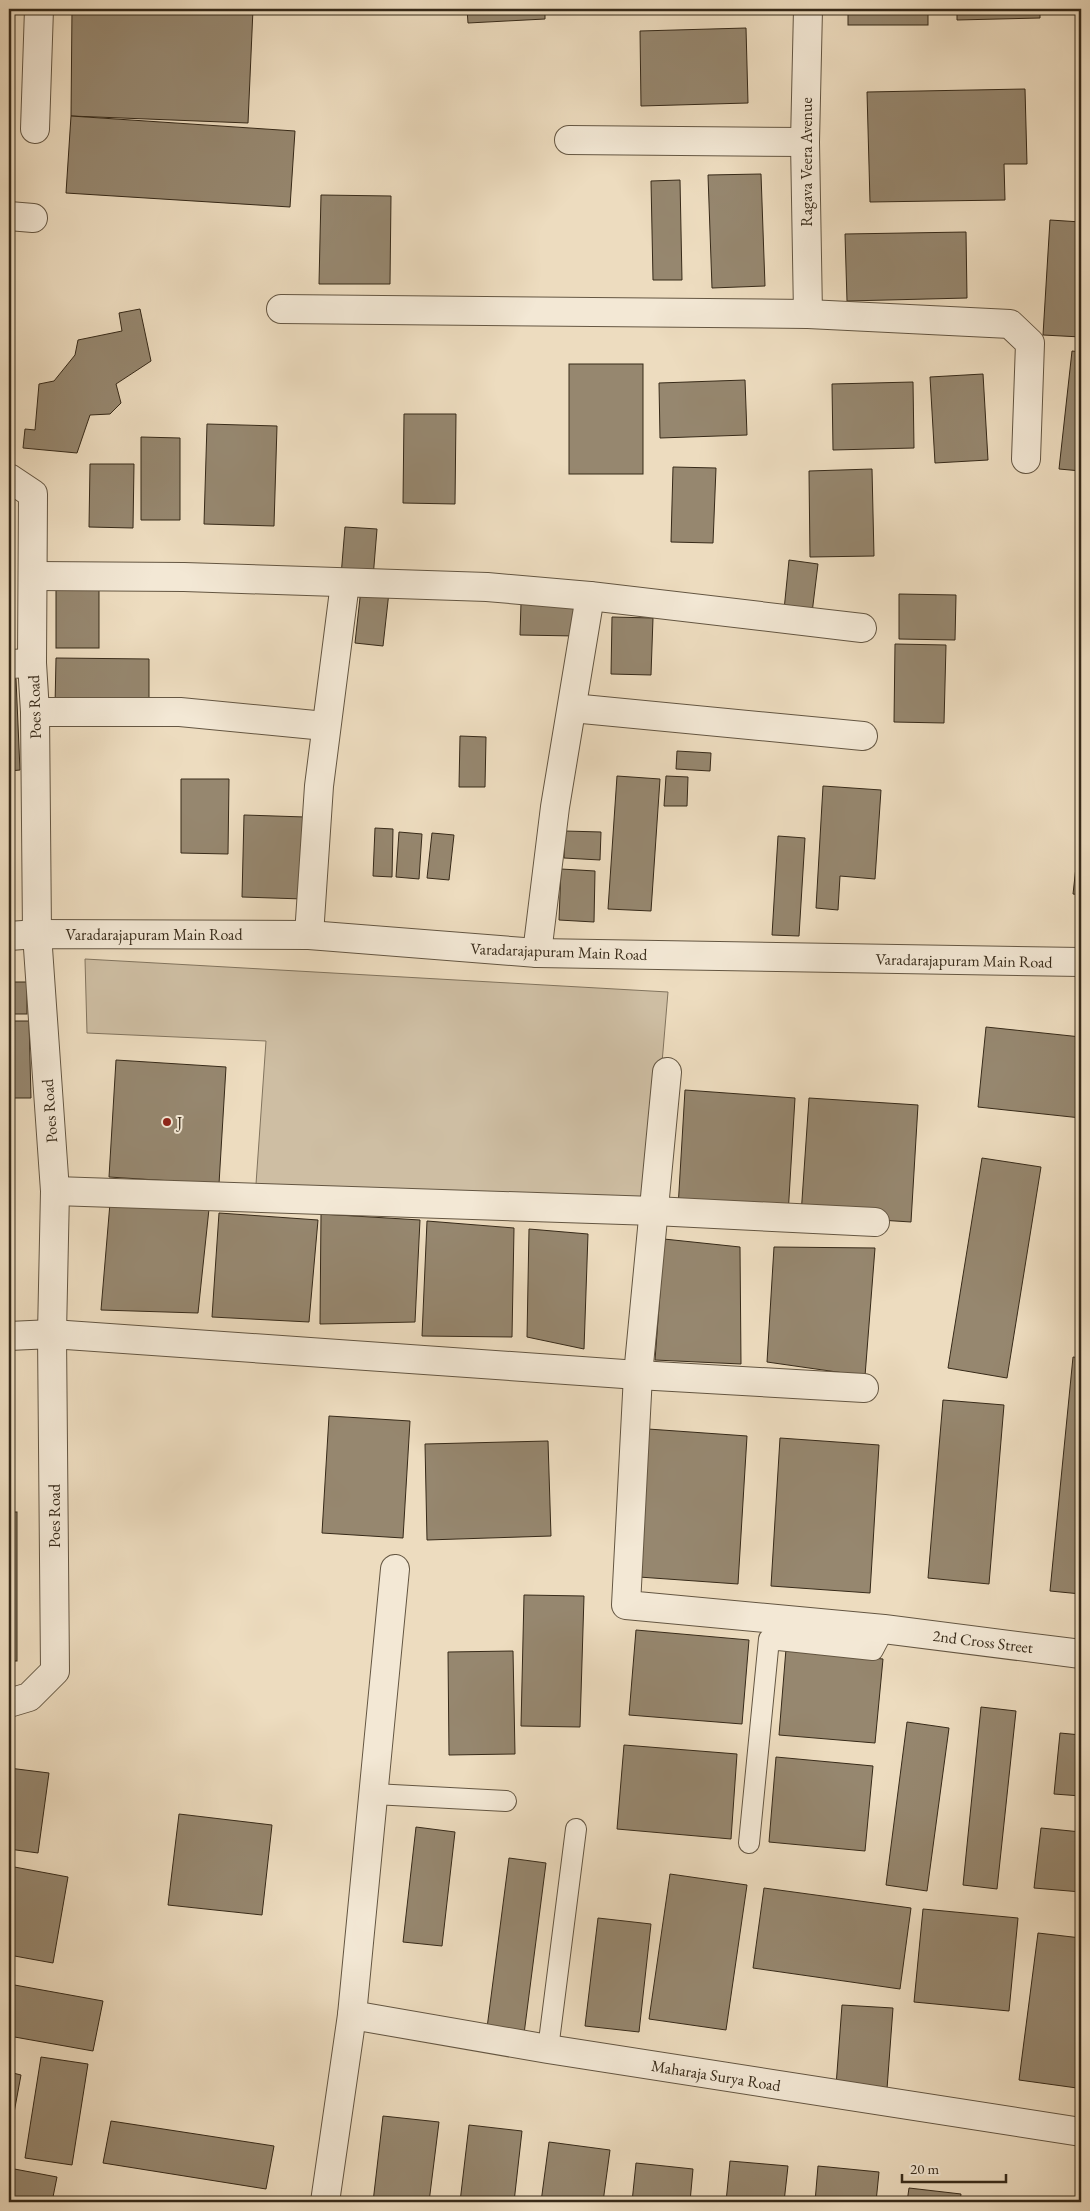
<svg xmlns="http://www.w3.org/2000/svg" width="1090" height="2211" viewBox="0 0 1090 2211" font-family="'EB Garamond',serif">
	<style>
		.green { fill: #cebea3; stroke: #82745e }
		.building { fill: #96876f; stroke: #372a19 }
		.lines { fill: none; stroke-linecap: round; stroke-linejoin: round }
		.service-casing { stroke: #645642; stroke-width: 22 }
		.minor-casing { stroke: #645642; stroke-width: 30 }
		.service { stroke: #f3e8d5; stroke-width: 20 }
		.minor { stroke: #f3e8d5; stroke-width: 28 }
		.poi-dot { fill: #8f2418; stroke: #f3e8d5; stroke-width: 2 }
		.labels { text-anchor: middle; stroke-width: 4; stroke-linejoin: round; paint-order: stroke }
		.street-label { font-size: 16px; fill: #372a19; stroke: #f3e8d5 }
		.poi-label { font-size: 16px; fill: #372a19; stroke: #f3e8d5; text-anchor: start }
	</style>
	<rect width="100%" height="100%" fill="#eddcbf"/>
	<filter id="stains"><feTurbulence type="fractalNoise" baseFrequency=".004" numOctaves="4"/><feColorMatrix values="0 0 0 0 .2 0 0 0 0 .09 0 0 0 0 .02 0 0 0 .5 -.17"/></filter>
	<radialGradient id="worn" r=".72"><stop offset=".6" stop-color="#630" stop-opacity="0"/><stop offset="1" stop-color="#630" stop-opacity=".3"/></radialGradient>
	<polygon class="green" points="85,959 668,992 649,1216 256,1184 266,1041 87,1033"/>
	<g class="building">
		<polygon points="72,9 253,9 248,123 71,116"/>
		<polygon points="467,9 545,9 545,19 468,23"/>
		<rect x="848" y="9" width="80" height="16"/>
		<polygon points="957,9 1040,9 1040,18 957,20"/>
		<polygon points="746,28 748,103 641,106 640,31"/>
		<polygon points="1025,89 1027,164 1004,164 1005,200 870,202 867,92"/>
		<polygon points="71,116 295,131 290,207 66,193"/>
		<polygon points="761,174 765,286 712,288 708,175"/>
		<polygon points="680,180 682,280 653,280 651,181"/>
		<polygon points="321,195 391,196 390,284 319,284"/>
		<polygon points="1050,220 1081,222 1081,337 1043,335"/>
		<polygon points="966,232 967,298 847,301 845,234"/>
		<polygon points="140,309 151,361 116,384 121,403 110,414 90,415 77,453 23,448 25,429 35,430 39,384 54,381 75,355 78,340 122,331 119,313"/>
		<polygon points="1072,351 1081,352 1081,471 1059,469"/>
		<rect x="569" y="364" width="74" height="110"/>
		<polygon points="983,374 988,460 935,463 930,377"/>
		<polygon points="745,380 747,435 660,438 659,383"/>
		<polygon points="913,382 914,448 833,450 832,384"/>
		<polygon points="404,414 456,414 455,504 403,503"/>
		<polygon points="207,424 277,426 274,526 204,524"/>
		<polygon points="141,437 180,438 180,520 141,520"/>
		<polygon points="90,464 134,464 133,528 89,527"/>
		<polygon points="673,467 716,468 713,543 671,542"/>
		<polygon points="872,469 874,556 810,557 809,471"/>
		<polygon points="345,527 377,529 373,578 341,576"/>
		<rect x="9" y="546" width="2" height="100"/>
		<polygon points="789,560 818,564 812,613 784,610"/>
		<polygon points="361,589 389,592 383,646 355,643"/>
		<rect x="56" y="590" width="43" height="58"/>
		<polygon points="899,594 956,595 955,640 899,639"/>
		<polygon points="521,603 576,604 575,636 520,635"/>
		<polygon points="612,617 653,618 651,675 611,674"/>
		<polygon points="895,644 946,645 944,723 894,722"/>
		<polygon points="56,658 149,659 149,707 55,706"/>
		<polygon points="9,679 16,679 20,770 9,771"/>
		<polygon points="460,736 486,737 485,787 459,787"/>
		<polygon points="677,751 711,753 710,771 676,769"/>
		<polygon points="617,776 660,779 651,911 608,909"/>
		<polygon points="666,776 688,777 687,806 664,806"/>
		<polygon points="181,779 229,779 228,854 181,853"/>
		<polygon points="823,786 881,790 875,879 840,876 838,910 816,908"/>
		<polygon points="244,815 305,817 303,899 242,897"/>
		<polygon points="1081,822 1081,895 1073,894"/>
		<polygon points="375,828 393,829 392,877 373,876"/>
		<polygon points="565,831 601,832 600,860 564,858"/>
		<polygon points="399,832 422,834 419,879 396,877"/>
		<polygon points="432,833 454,835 449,880 427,878"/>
		<polygon points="778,836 805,838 799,936 772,935"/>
		<polygon points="561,869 595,871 594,922 559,920"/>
		<rect x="9" y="982" width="18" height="32"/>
		<polygon points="9,1021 29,1021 31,1098 9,1098"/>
		<polygon points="986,1027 1081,1037 1081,1118 978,1107"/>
		<polygon points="116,1060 226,1067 219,1184 109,1177"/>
		<polygon points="685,1090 795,1098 788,1215 678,1208"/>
		<polygon points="809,1098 918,1105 911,1222 801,1215"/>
		<polygon points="982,1158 1041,1167 1007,1378 948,1368"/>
		<polygon points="110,1203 209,1209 198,1313 101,1310"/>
		<polygon points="219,1213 318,1220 309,1322 212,1317"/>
		<polygon points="321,1214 420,1220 415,1322 320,1324"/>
		<polygon points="427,1221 514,1228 512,1337 422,1336"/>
		<polygon points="529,1229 588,1234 584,1349 527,1337"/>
		<polygon points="664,1239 740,1247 741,1364 655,1360"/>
		<polygon points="774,1247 875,1248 865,1376 767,1362"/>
		<polygon points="1081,1281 1081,1327 1077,1326"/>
		<polygon points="1073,1357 1081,1358 1081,1594 1050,1591"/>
		<polygon points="943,1400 1004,1405 989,1584 928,1578"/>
		<polygon points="329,1416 410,1421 403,1538 322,1533"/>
		<polygon points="648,1429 747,1436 738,1584 639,1577"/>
		<polygon points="780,1438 879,1445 870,1593 771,1586"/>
		<polygon points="548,1441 551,1536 427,1540 425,1444"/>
		<rect x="9" y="1512" width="8" height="149"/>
		<polygon points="524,1595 584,1596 580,1727 521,1726"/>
		<polygon points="636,1630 749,1640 742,1724 629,1715"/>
		<polygon points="786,1649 883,1659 875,1743 779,1735"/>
		<polygon points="513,1651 515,1754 449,1755 448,1652"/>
		<polygon points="981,1707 1016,1711 997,1889 963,1885"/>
		<polygon points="907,1722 949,1728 927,1891 886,1885"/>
		<polygon points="1060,1733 1081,1735 1081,1796 1054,1794"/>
		<polygon points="624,1745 737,1754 731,1839 617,1829"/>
		<polygon points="776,1757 873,1766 865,1851 769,1842"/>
		<polygon points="9,1768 49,1773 38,1853 9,1849"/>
		<polygon points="179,1814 272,1825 262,1915 168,1905"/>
		<polygon points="416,1827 455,1832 442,1946 403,1942"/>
		<polygon points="1041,1828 1081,1832 1081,1892 1034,1888"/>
		<polygon points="509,1858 546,1863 524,2034 487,2028"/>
		<polygon points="9,1866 68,1877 53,1963 9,1955"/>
		<polygon points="670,1874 747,1885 726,2030 649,2019"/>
		<polygon points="764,1888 911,1908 900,1989 753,1968"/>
		<polygon points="923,1909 1018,1918 1009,2011 914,2002"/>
		<polygon points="598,1918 651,1924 639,2032 585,2026"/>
		<polygon points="1038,1933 1081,1938 1081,2057 1077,2088 1019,2080"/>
		<polygon points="9,1984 103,2001 93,2051 9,2036"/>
		<polygon points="842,2005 893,2008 887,2089 836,2086"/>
		<polygon points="41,2057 88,2064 72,2165 25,2158"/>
		<polygon points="9,2072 21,2075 11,2129 9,2129"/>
		<polygon points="383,2116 439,2122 429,2202 373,2202"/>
		<polygon points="111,2121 274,2146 266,2189 103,2163"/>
		<polygon points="469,2125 522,2131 514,2202 460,2202"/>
		<polygon points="549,2142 610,2150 603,2202 541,2202"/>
		<polygon points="730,2161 788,2166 784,2202 726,2202"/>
		<polygon points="636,2163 693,2169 690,2202 632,2202"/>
		<polygon points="818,2166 879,2172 876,2202 815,2202"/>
		<polygon points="9,2168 57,2177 52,2202 9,2202"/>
		<polygon points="909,2188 961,2194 960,2202 907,2202"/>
	</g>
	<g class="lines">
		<g class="service-casing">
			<g id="service">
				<polyline points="374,1794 506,1801"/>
				<polyline points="749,1843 769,1639 873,1650 884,1629"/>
				<polyline points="548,2049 576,1829"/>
			</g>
		</g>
		<g class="minor-casing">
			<g id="minor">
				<polyline points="35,129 39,9"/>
				<polyline points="569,140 805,142"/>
				<polyline points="9,216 33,218"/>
				<polyline points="281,309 808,314 1010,324 1030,343 1026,459"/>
				<polyline points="808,314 805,142 808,9"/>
				<polyline points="9,478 33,494 32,663 35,712 37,934 55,1191 52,1334 55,1671 29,1697 9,1703"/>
				<polyline points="34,576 184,577 487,587 590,596 862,628"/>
				<polyline points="9,664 32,663"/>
				<polyline points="572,708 863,736"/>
				<polyline points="35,712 180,712 325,726"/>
				<polyline points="309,935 319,786 345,583"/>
				<polyline points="9,936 37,934 309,935 537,953 1081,962"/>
				<polyline points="537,953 555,807 590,596"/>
				<polyline points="667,1072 638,1375 626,1605 884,1629 1081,1654"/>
				<polyline points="55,1191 654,1211 875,1222"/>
				<polyline points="9,1336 52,1334 638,1375 864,1388"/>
				<polyline points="352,2015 548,2049 1081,2132"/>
				<polyline points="325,2202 352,2015 395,1569"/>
			</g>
		</g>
		<use href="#service" class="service"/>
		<use href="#minor" class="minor"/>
	</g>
	<circle class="poi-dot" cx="167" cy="1122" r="5"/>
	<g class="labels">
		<g class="street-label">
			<text transform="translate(806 162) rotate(-90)" y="6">Ragava Veera Avenue</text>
			<text transform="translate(34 707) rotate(-92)" y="6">Poes Road</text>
			<text x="154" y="940">Varadarajapuram Main Road</text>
			<text transform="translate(559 951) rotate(2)" y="6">Varadarajapuram Main Road</text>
			<text transform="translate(964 960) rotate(1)" y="6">Varadarajapuram Main Road</text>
			<text transform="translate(49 1111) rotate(-94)" y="6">Poes Road</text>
			<text transform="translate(54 1516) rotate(-90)" y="6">Poes Road</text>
			<text transform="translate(983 1641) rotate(7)" y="6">2nd Cross Street</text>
			<text transform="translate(716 2075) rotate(9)" y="6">Maharaja Surya Road</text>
		</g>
		<g class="poi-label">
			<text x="177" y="1128">J</text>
		</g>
	</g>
	<rect width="1090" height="2211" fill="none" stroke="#eddcbf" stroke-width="30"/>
	<rect x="10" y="10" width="1070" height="2191" fill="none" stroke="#372a19" stroke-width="2.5"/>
	<rect x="15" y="15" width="1060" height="2181" fill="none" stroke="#372a19"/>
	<path d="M902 2174v8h104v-8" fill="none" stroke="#372a19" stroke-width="2.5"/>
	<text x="910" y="2174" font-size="15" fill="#372a19" stroke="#f3e8d5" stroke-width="4" paint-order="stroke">20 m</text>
	<rect width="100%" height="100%" filter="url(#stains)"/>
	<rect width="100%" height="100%" fill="url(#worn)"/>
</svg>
